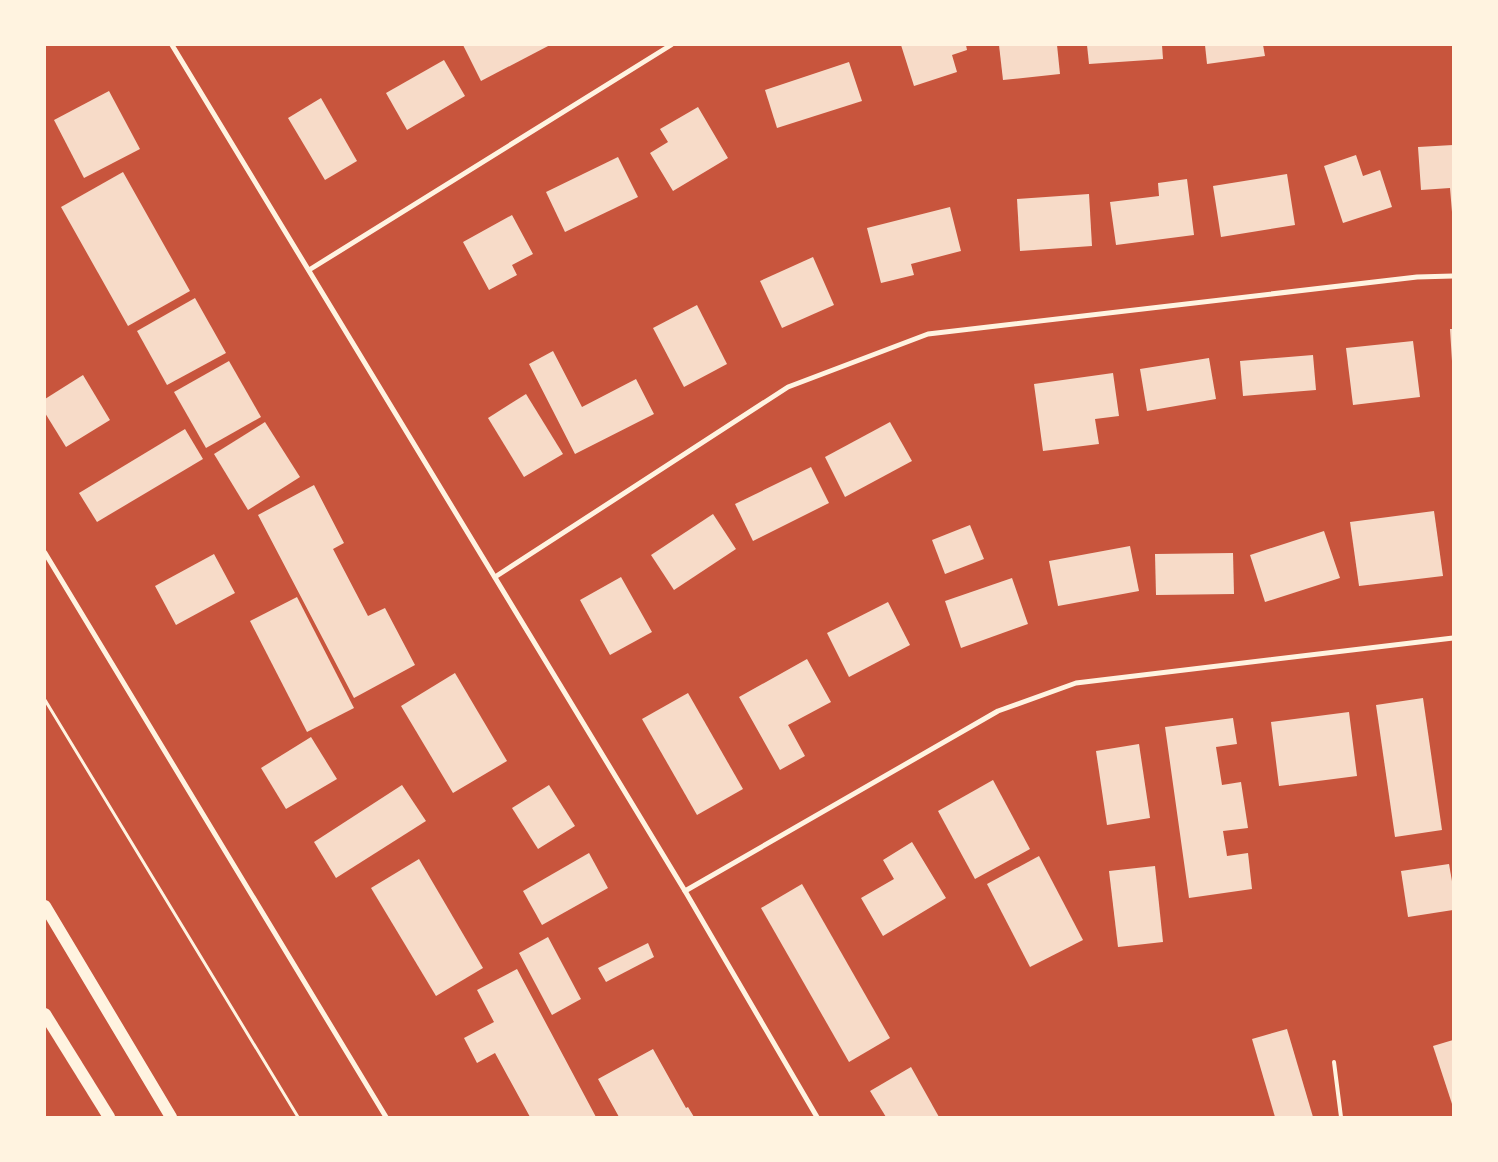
<svg xmlns="http://www.w3.org/2000/svg" width="1498" height="1162" viewBox="0 0 1498 1162" font-family="'Asap Condensed',sans-serif">
	<style>
		.building { fill: #f7dbc8 }
		.lines { fill: none; stroke-linecap: round; stroke-linejoin: round }
		.path { stroke: #fff3e0; stroke-width: 3 }
		.service { stroke: #fff3e0; stroke-width: 4 }
		.minor { stroke: #fff3e0; stroke-width: 5 }
		.primary { stroke: #fff3e0; stroke-width: 12 }
	</style>
	<rect width="100%" height="100%" fill="#c8553d"/>
	<g class="building">
		<polygon points="463,45 550,45 481,81"/>
		<polygon points="901,45 966,45 967,50 952,55 957,72 914,86"/>
		<polygon points="999,45 1057,45 1060,74 1003,80"/>
		<polygon points="1087,45 1162,45 1163,59 1089,64"/>
		<polygon points="1205,45 1263,45 1265,56 1207,64"/>
		<polygon points="444,60 465,96 407,130 386,93"/>
		<polygon points="849,62 862,101 777,128 765,90"/>
		<polygon points="109,91 140,149 84,178 54,120"/>
		<polygon points="321,98 357,161 325,180 288,118"/>
		<polygon points="698,107 728,158 673,191 650,153 668,142 660,129"/>
		<polygon points="1453,145 1453,212 1452,212 1450,188 1421,190 1418,147"/>
		<polygon points="1356,155 1363,176 1380,170 1392,207 1343,223 1324,166"/>
		<polygon points="618,157 638,197 565,232 546,192"/>
		<polygon points="123,172 190,291 128,326 61,207"/>
		<polygon points="1287,174 1295,225 1221,237 1213,186"/>
		<polygon points="1187,179 1194,235 1116,245 1110,202 1159,196 1158,183"/>
		<polygon points="1089,194 1092,246 1020,251 1017,199"/>
		<polygon points="950,207 961,251 911,264 914,275 881,283 867,228"/>
		<polygon points="512,215 533,254 512,265 517,275 489,290 463,242"/>
		<polygon points="813,257 834,305 782,328 760,281"/>
		<polygon points="195,298 226,353 167,385 137,331"/>
		<polygon points="697,305 727,364 684,387 653,328"/>
		<polygon points="1450,329 1453,329 1453,361 1452,361"/>
		<polygon points="1413,341 1420,397 1353,405 1346,348"/>
		<polygon points="553,351 582,407 636,379 654,414 575,454 529,364"/>
		<polygon points="1313,355 1316,390 1243,396 1240,361"/>
		<polygon points="1209,358 1216,399 1147,411 1140,369"/>
		<polygon points="229,361 261,417 206,448 174,392"/>
		<polygon points="1113,373 1119,416 1095,419 1099,444 1043,451 1034,384"/>
		<polygon points="83,375 110,420 66,447 45,413 45,399"/>
		<polygon points="526,394 563,454 524,477 488,418"/>
		<polygon points="265,422 300,477 248,510 214,454"/>
		<polygon points="890,422 912,461 845,497 825,457"/>
		<polygon points="185,429 203,459 97,522 79,493"/>
		<polygon points="811,467 829,503 753,541 735,504"/>
		<polygon points="314,485 344,543 333,549 368,616 385,608 415,665 354,698 258,515"/>
		<polygon points="1434,511 1443,576 1359,586 1350,522"/>
		<polygon points="713,514 736,549 674,590 651,555"/>
		<polygon points="970,525 984,559 945,574 932,540"/>
		<polygon points="1324,531 1340,578 1265,602 1250,555"/>
		<polygon points="1130,546 1139,591 1058,606 1049,561"/>
		<polygon points="1233,553 1234,594 1156,595 1155,554"/>
		<polygon points="214,554 235,593 176,625 155,586"/>
		<polygon points="621,577 652,632 610,655 580,600"/>
		<polygon points="1012,578 1028,624 961,648 945,601"/>
		<polygon points="297,597 354,708 307,732 250,621"/>
		<polygon points="888,602 910,645 849,677 827,633"/>
		<polygon points="807,659 831,702 788,725 805,756 780,770 739,697"/>
		<polygon points="455,673 507,761 453,793 401,706"/>
		<polygon points="688,693 743,789 697,815 642,719"/>
		<polygon points="1423,698 1442,830 1395,837 1376,705"/>
		<polygon points="1349,712 1357,776 1279,786 1271,722"/>
		<polygon points="1233,718 1237,744 1216,747 1222,785 1241,782 1248,828 1223,831 1227,856 1248,853 1252,889 1189,898 1165,727"/>
		<polygon points="311,737 337,779 286,809 261,768"/>
		<polygon points="1139,744 1150,818 1107,825 1096,751"/>
		<polygon points="993,780 1030,849 975,879 938,811"/>
		<polygon points="402,785 426,821 336,878 314,842"/>
		<polygon points="549,785 575,826 538,849 512,808"/>
		<polygon points="912,842 946,898 883,936 861,898 894,879 883,860"/>
		<polygon points="589,853 608,888 542,925 523,891"/>
		<polygon points="1039,856 1083,940 1030,967 987,884"/>
		<polygon points="419,859 483,968 436,996 371,888"/>
		<polygon points="1449,864 1453,887 1453,910 1408,917 1401,871"/>
		<polygon points="1155,866 1163,942 1118,947 1109,871"/>
		<polygon points="802,884 890,1038 849,1062 761,908"/>
		<polygon points="548,937 581,999 552,1015 519,953"/>
		<polygon points="648,943 654,957 606,982 598,968"/>
		<polygon points="517,969 596,1117 530,1117 495,1053 477,1063 464,1038 494,1022 477,990"/>
		<polygon points="1287,1029 1313,1117 1275,1117 1252,1039"/>
		<polygon points="1453,1040 1453,1107 1433,1046"/>
		<polygon points="653,1049 686,1108 688,1107 694,1117 619,1117 598,1079"/>
		<polygon points="911,1067 939,1117 886,1117 870,1091"/>
	</g>
	<g class="lines">
		<polyline class="path" points="45,700 298,1117"/>
		<polyline class="service" points="1334,1062 1341,1117"/>
		<g class="minor">
			<polyline points="172,45 685,891 817,1117"/>
			<polyline points="309,270 671,45"/>
			<polyline points="45,553 386,1117"/>
			<polyline points="495,577 788,387 928,334 1417,277 1453,276"/>
			<polyline points="685,891 998,711 1076,683 1453,638"/>
		</g>
		<g class="primary">
			<polyline points="45,906 171,1117"/>
			<polyline points="45,1014 109,1117"/>
		</g>
	</g>
	<rect width="1498" height="1162" fill="none" stroke="#fff3e0" stroke-width="92"/>
</svg>
